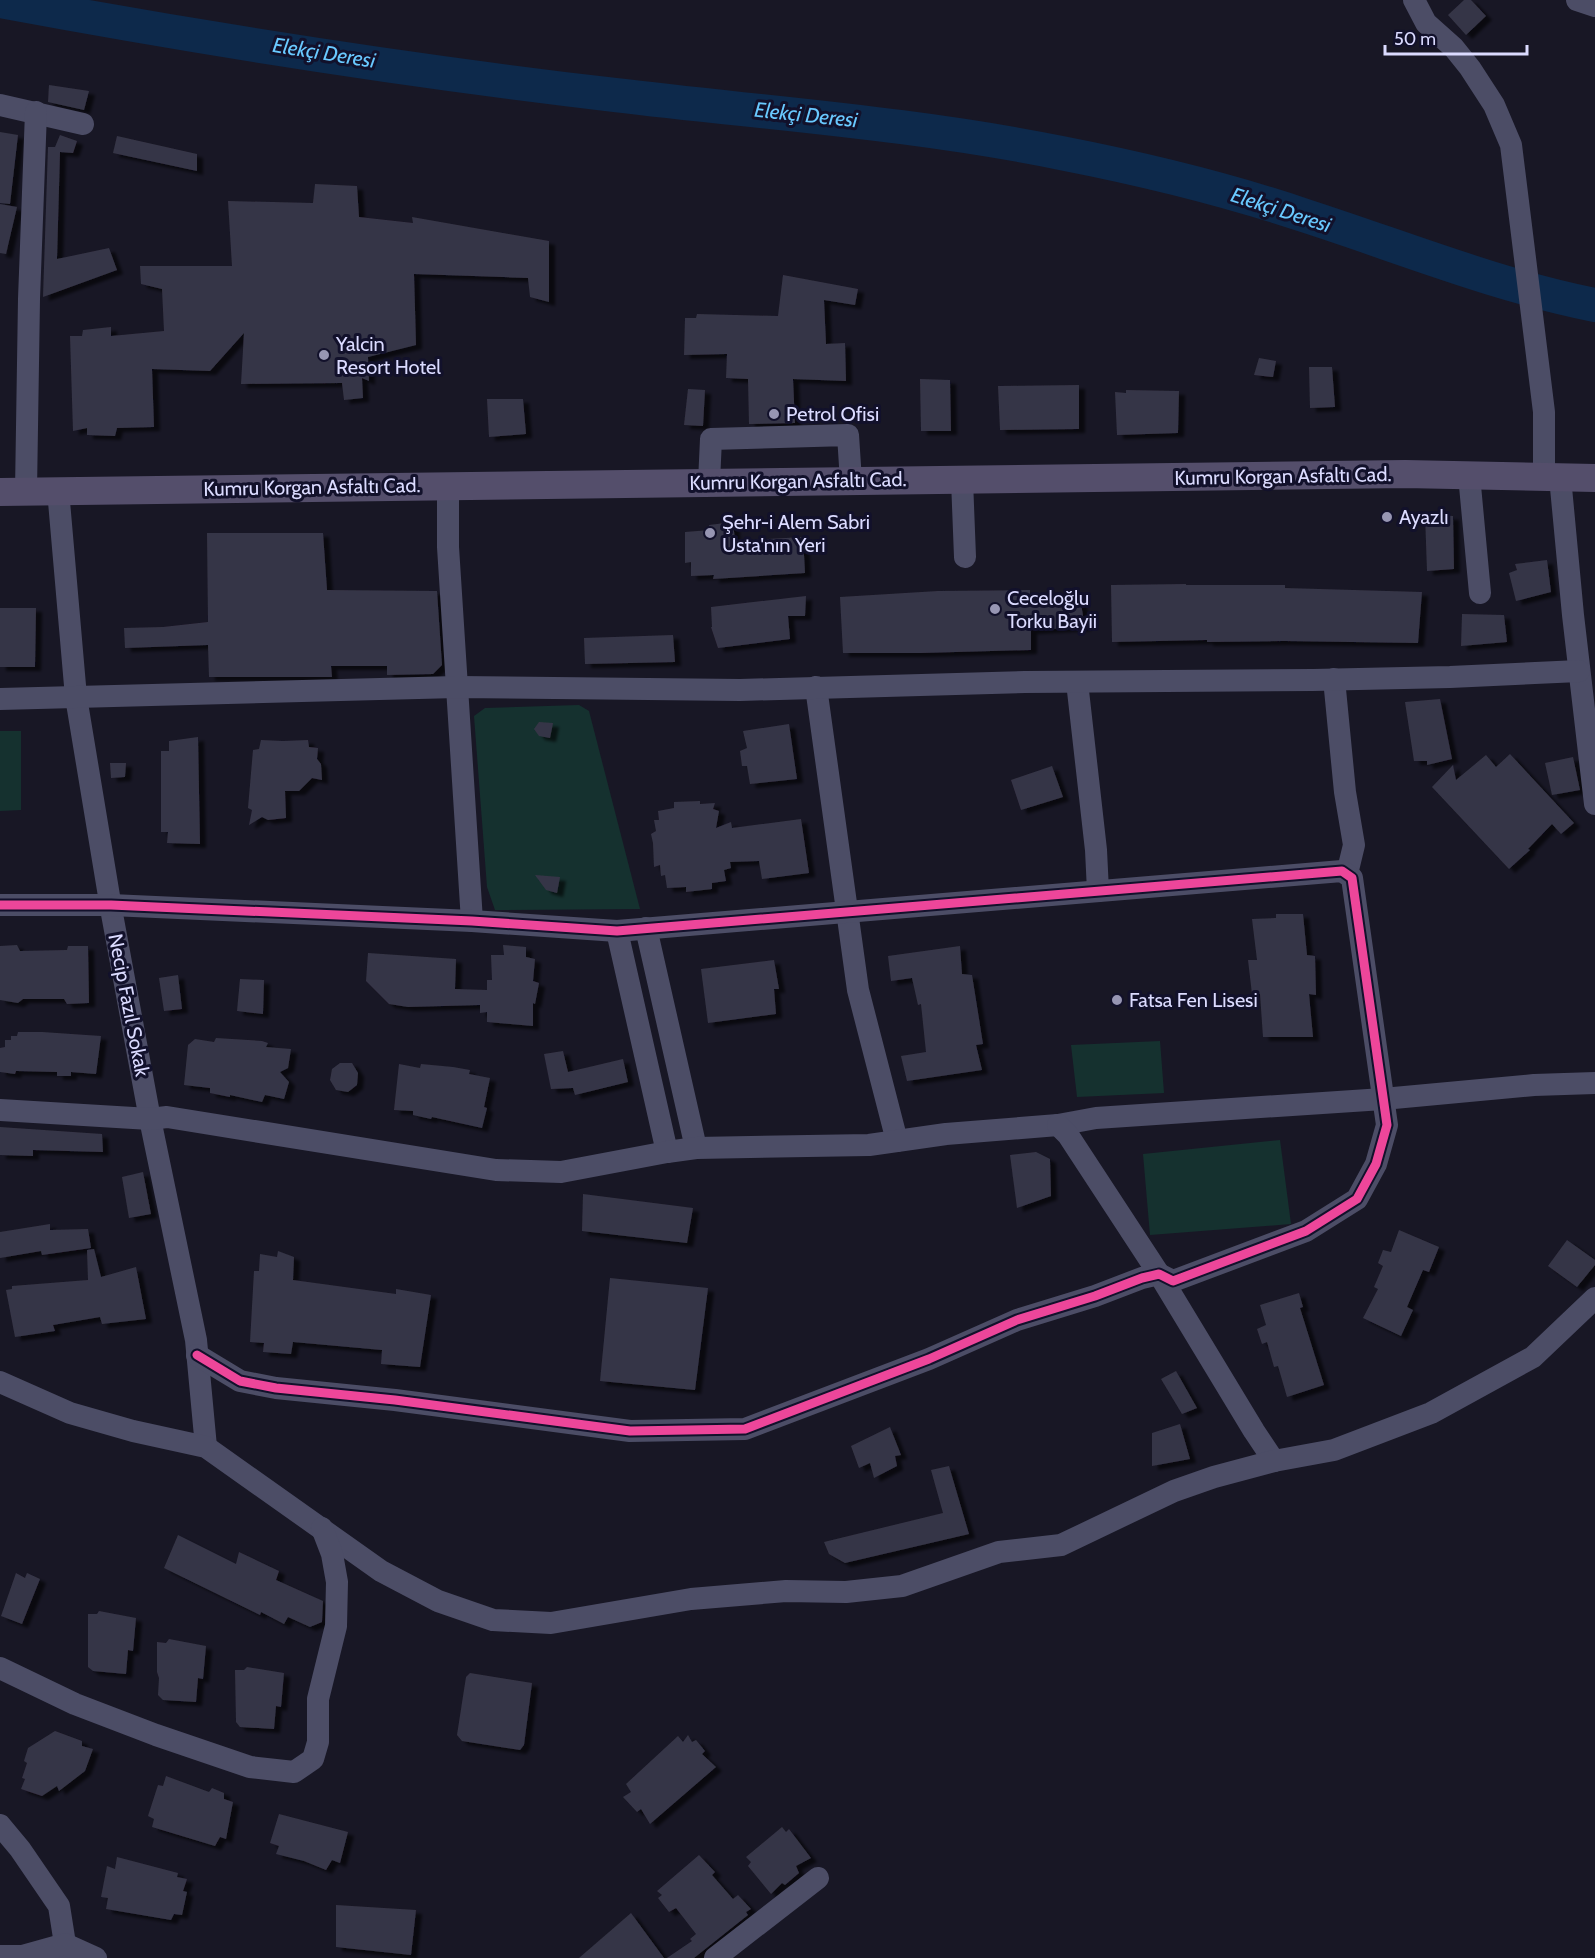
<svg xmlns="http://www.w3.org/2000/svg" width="1595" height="1958" viewBox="0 0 1595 1958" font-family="Cabin,sans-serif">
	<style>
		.green { fill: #15312f }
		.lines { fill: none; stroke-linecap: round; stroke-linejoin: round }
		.river { stroke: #0d294b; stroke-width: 34 }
		.building { fill: #363546; filter: url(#shadow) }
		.minor { stroke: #4c4d66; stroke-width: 22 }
		.major { stroke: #544e6b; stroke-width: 28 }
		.cycleway-casing { stroke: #12112b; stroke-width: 13 }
		.cycleway { stroke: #ed469a; stroke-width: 9 }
		.poi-dot { fill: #9796b3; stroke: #12112b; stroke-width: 2 }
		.labels { text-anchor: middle; stroke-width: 6; stroke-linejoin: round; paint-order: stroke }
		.poi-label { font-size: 20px; fill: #dbdbff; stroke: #12112b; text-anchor: start }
		.street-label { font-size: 20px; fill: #dbdbff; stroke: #12112b }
		.water-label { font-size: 21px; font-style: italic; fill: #69c9ff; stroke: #12112b }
	</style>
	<defs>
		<filter id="shadow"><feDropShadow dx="6" dy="4" stdDeviation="1.5" flood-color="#0009"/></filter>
	</defs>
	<rect width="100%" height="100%" fill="#181725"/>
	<g class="green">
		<polygon points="579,705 589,711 640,909 495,910 487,887 474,716 485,708"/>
		<polygon points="0,731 21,731 21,810 0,811"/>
		<polygon points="1160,1041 1164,1093 1077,1097 1071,1045"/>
		<polygon points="1280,1140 1291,1224 1150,1235 1143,1154"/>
	</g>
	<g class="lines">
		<path class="river" d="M0,1C204,39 409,71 615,95C764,113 913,123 1061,153C1143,169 1226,189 1306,216C1402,247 1495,285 1595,305"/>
	</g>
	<g class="building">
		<polygon points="1464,0 1471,0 1486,16 1466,35 1448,15"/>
		<polygon points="49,85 89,91 84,110 48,102"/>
		<polygon points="0,132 18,135 10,204 0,203"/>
		<polygon points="60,135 77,141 73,153 60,152 57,259 109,248 117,270 43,297 48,147 55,147"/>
		<polygon points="117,136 197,154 197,171 113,153"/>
		<polygon points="315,184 357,186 359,217 413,223 412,217 549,241 549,302 530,297 528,278 414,274 416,345 368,357 369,381 362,378 363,398 344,400 342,383 241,384 244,333 210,371 152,369 154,427 117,428 115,436 87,435 87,428 73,431 70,336 82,336 83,330 111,327 111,336 164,331 162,289 141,284 140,266 232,266 228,201 313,203"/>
		<polygon points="0,204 17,207 6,254 0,253"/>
		<polygon points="783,275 858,289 855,305 824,300 826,344 845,343 846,381 793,379 795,423 749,424 748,379 726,378 727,354 684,355 685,318 696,318 697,314 778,316"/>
		<polygon points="1259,358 1276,361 1273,377 1254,375"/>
		<polygon points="1309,367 1332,367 1335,407 1310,408"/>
		<polygon points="920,379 950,380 951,431 921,431"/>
		<polygon points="1079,385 1079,429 1000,430 998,386"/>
		<polygon points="688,389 705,390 703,426 684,425"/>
		<polygon points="1126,390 1179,391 1178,433 1117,435 1115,392 1126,393"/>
		<polygon points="487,399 523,399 526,434 489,437"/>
		<polygon points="1425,514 1453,516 1454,569 1427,571"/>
		<polygon points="733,522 735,541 803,537 805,573 713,579 714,575 691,576 691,562 685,563 685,532 710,530 709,525"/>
		<polygon points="207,533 323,533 327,590 437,591 442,665 433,674 387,675 387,666 331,666 332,677 209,677 208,645 125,648 124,628 163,627 208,622"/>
		<polygon points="1547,560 1551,592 1516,601 1509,573 1517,570 1515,564"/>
		<polygon points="1186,584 1186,585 1285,585 1285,588 1422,592 1418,643 1285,641 1207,642 1207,640 1112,642 1111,585"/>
		<polygon points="1030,590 1030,603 1080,598 1085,627 1031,630 1031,650 921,653 843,653 840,597 938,591"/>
		<polygon points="806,596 805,616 788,616 790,639 718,648 711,627 712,627 711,607"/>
		<polygon points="0,608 36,608 35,667 0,667"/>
		<polygon points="1462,614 1504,615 1507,642 1461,646"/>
		<polygon points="673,635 675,662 585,664 584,638"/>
		<polygon points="1440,699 1452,759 1427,765 1427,761 1414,761 1405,702"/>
		<polygon points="539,722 553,723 550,738 539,736 534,729"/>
		<polygon points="789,724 797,779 750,784 747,766 742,766 740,751 747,748 743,731"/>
		<polygon points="198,737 200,844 167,843 168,832 161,832 161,751 169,751 169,741"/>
		<polygon points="261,740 283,741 308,740 309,747 318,748 317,759 321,764 322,780 312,778 299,791 285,791 286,818 268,820 262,817 249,825 252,810 248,808 253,750 259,749"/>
		<polygon points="1510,754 1574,823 1561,834 1552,824 1528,849 1530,850 1509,869 1432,787 1453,765 1456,780 1486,755 1496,767"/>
		<polygon points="1573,757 1580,790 1552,795 1545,763"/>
		<polygon points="110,763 126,763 125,777 111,778"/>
		<polygon points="1052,766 1063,797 1021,810 1011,780"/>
		<polygon points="700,801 700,804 715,803 713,809 719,811 716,828 731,822 732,828 801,819 809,873 762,879 759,861 730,862 731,868 724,870 726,881 712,883 712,889 686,892 686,887 667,888 665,875 661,876 660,865 654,867 653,843 651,834 656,831 654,820 659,820 658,811 674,808 674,802"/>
		<polygon points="535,875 560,877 557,893 546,890"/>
		<polygon points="1276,914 1303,914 1307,955 1315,956 1316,995 1309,994 1313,1037 1263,1037 1260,994 1252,994 1248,960 1257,960 1252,919 1276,918"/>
		<polygon points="17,945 20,951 67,950 68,946 88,946 89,1003 67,1004 64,999 23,999 18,1003 0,1000 0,946"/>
		<polygon points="503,945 526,947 526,957 535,959 533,981 539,983 535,1004 533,1003 533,1026 487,1022 487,1012 480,1013 480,1005 408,1007 389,1004 366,981 368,953 456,959 455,989 487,990 487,980 492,980 491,955 504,955"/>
		<polygon points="960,946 962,974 972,975 983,1044 976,1045 982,1070 907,1081 901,1056 926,1052 921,1004 918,1005 912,978 891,981 888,956"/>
		<polygon points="774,960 779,989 774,989 776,1014 708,1023 701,969"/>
		<polygon points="178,975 182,1009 164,1011 159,978"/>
		<polygon points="240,979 264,980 263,1014 237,1011"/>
		<polygon points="18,1032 42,1032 101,1036 96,1074 71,1072 71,1076 57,1076 57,1072 16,1071 15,1074 0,1072 0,1048 5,1047 5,1040 11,1040 11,1036 17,1036"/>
		<polygon points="216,1038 262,1041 268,1043 266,1047 291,1049 288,1068 280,1072 289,1082 284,1099 265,1095 262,1102 230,1095 230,1097 210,1093 210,1088 184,1085 188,1045 195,1039 214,1042"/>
		<polygon points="563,1051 568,1072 623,1059 628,1082 575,1095 573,1088 551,1089 544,1054"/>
		<polygon points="340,1063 352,1063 358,1073 357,1085 348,1092 336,1090 330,1080 332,1069"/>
		<polygon points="399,1064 420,1068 421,1064 453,1067 470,1070 469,1074 490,1078 484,1107 487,1108 482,1128 432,1117 431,1119 413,1115 413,1111 394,1110"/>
		<polygon points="0,1127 102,1134 103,1152 33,1150 33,1156 0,1155"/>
		<polygon points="1036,1152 1050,1159 1051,1196 1017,1208 1010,1155"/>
		<polygon points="143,1172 151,1214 129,1218 122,1177"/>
		<polygon points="583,1194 693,1208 687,1243 582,1231"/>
		<polygon points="50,1224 50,1230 88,1229 91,1248 42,1255 41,1251 0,1258 0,1232"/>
		<polygon points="1399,1230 1439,1247 1429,1272 1423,1270 1407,1307 1413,1310 1401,1336 1363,1318 1378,1289 1374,1287 1383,1266 1378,1263 1383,1250 1391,1252"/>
		<polygon points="1567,1240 1595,1260 1595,1265 1577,1287 1548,1266"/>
		<polygon points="94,1249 101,1277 136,1267 146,1319 102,1324 100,1317 53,1325 55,1331 15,1337 6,1290 12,1289 12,1286 88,1280 87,1250"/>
		<polygon points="278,1251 294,1257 293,1280 396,1294 396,1289 431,1295 420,1367 381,1364 382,1350 293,1342 291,1354 263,1352 264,1343 250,1342 254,1271 259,1271 260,1254 277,1257"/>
		<polygon points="610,1278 708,1288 695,1390 600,1381"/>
		<polygon points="1299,1293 1303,1307 1300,1308 1324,1385 1287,1397 1278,1366 1274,1367 1267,1342 1262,1344 1257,1329 1266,1325 1260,1305"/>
		<polygon points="1176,1371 1197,1408 1182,1414 1161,1379"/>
		<polygon points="1180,1424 1190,1459 1152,1466 1152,1433"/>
		<polygon points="890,1427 901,1455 895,1456 897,1466 874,1478 870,1463 859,1468 851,1446"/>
		<polygon points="949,1466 969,1534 845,1563 829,1554 824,1542 943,1513 931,1470"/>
		<polygon points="178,1535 236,1564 239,1552 279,1571 276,1580 323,1601 322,1622 310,1627 288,1617 284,1624 261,1612 260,1615 164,1568"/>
		<polygon points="16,1573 25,1578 27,1573 40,1579 22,1624 1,1616"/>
		<polygon points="99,1611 136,1618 133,1651 128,1650 126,1674 93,1671 88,1667 88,1614 97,1614"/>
		<polygon points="169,1639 206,1646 203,1679 198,1678 196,1702 163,1700 158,1695 159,1678 157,1672 157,1642 166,1643"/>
		<polygon points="247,1667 284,1673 281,1707 276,1706 274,1729 240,1727 236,1722 235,1670 244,1670"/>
		<polygon points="470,1673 532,1683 524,1745 520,1750 462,1741 457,1735 466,1677"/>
		<polygon points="55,1731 82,1741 82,1746 93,1749 85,1771 59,1791 57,1786 42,1796 21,1789 25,1779 22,1778 27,1763 24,1761 28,1748"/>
		<polygon points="688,1735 692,1742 696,1740 705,1751 702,1754 716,1767 650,1824 641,1809 637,1812 623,1797 631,1792 626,1784 678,1736 683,1742"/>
		<polygon points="166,1776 209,1792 212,1788 224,1793 224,1799 233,1802 226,1839 220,1837 215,1846 152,1827 154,1819 148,1816 158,1785 163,1786"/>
		<polygon points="279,1814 348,1832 340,1863 332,1860 326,1870 304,1861 276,1854 279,1846 270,1843"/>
		<polygon points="782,1827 786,1832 789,1829 811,1858 796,1866 799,1873 785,1885 782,1883 771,1894 748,1866 751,1862 746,1857"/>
		<polygon points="699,1855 715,1872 712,1875 733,1899 738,1895 751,1909 746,1912 748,1915 694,1958 667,1958 692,1941 690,1939 696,1934 676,1908 669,1912 658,1898 662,1895 657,1891"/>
		<polygon points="117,1857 178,1873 177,1877 187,1879 183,1891 187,1892 182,1915 174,1914 171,1920 106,1909 108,1898 101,1897 107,1866 115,1869"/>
		<polygon points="336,1905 416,1910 411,1955 336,1947"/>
		<polygon points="631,1913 664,1958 579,1958"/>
	</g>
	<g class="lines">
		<g class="minor">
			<polyline points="1414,0 1426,23 1454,48 1470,68 1494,105 1511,145 1544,412 1544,476"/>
			<polyline points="1577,0 1595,6"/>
			<polyline points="0,105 83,124"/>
			<polyline points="1469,475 1480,593"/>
			<polyline points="1560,477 1573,615 1595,804"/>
			<polyline points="962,480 965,557"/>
			<polyline points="709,482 711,439 848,435 851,481"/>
			<polyline points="448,486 448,547 472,921"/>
			<polyline points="58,490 76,697 112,914 150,1119 196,1340 206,1447"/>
			<polyline points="26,491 29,299 36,112"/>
			<polyline points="1334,679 1345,792 1354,845 1347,874"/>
			<polyline points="1077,682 1096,850 1098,891"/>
			<polyline points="816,687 858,990 897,1141"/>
			<polyline points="0,699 457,687 740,690 1025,682 1313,680 1450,677 1579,671"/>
			<polyline points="0,905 111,905 472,921 617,931 1342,871 1352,878 1387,1125 1376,1164 1357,1199 1306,1231 1173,1281 1159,1274 1142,1278 1095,1296 1017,1320 929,1359 745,1429 630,1431 395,1400 276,1388 240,1381 197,1355"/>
			<polyline points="646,928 696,1148"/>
			<polyline points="617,931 667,1152"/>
			<polyline points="0,1110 150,1119 167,1117 496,1170 561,1172 667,1152 696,1148 869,1145 946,1134 1058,1125 1096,1118 1383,1099 1534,1085 1595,1083"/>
			<polyline points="1058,1125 1068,1135 1159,1274 1254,1431 1274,1461"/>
			<polyline points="0,1382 70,1413 133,1431 206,1447 381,1571 438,1601 493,1620 551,1623 691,1599 786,1591 846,1592 902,1586 999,1552 1061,1545 1174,1491 1214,1477 1274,1461 1334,1450 1431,1413 1533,1357 1595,1298"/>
			<polyline points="0,1668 75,1704 156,1735 250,1767 294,1772 313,1759 318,1742 318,1699 336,1626 337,1582 332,1554 322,1528"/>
			<polyline points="0,1825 20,1849 59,1906 65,1944 64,1958"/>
			<polyline points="0,1956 22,1956 65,1944 96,1958"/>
			<polyline points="715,1958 818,1878"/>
		</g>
		<polyline class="major" points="0,492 1405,474 1595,478"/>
		<g class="cycleway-casing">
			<polyline id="cycleway" points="0,905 111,905 472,921 617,931 1342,871 1352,878 1387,1125 1376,1164 1357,1199 1306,1231 1173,1281 1159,1274 1142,1278 1095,1296 1017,1320 929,1359 745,1429 630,1431 395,1400 276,1388 240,1381 197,1355"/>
		</g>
		<use href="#cycleway" class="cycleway"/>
	</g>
	<g class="poi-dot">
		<circle cx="324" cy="355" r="6"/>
		<circle cx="774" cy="414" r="6"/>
		<circle cx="1387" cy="517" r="6"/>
		<circle cx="710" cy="533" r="6"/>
		<circle cx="995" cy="609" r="6"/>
		<circle cx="1117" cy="1000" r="6"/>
	</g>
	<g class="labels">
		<g class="poi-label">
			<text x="336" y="351">Yalcin<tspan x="336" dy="23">Resort Hotel</tspan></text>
			<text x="786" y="421">Petrol Ofisi</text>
			<text x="1399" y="524">Ayazlı</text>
			<text x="722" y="529">Şehr-i Alem Sabri<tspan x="722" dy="23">Usta'nın Yeri</tspan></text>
			<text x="1007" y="605">Ceceloğlu<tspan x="1007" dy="23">Torku Bayii</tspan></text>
			<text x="1129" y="1007">Fatsa Fen Lisesi</text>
		</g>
		<g class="street-label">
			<text transform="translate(1283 476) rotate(-1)" y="7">Kumru Korgan Asfaltı Cad.</text>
			<text transform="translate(798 481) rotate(-1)" y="7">Kumru Korgan Asfaltı Cad.</text>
			<text transform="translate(312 487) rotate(-1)" y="7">Kumru Korgan Asfaltı Cad.</text>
			<text transform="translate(129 1005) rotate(79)" y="7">Necip Fazıl Sokak</text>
		</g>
		<g class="water-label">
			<text transform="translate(324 53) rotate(9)" y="7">Elekçi Deresi</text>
			<text transform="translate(806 115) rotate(6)" y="7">Elekçi Deresi</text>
			<text transform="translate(1281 210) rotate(18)" y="7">Elekçi Deresi</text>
		</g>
	</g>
	<path d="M1385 45v9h142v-9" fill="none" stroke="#dbdbff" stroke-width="3"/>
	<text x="1394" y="45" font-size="18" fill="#dbdbff" stroke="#12112b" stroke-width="4.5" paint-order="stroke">50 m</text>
</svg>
